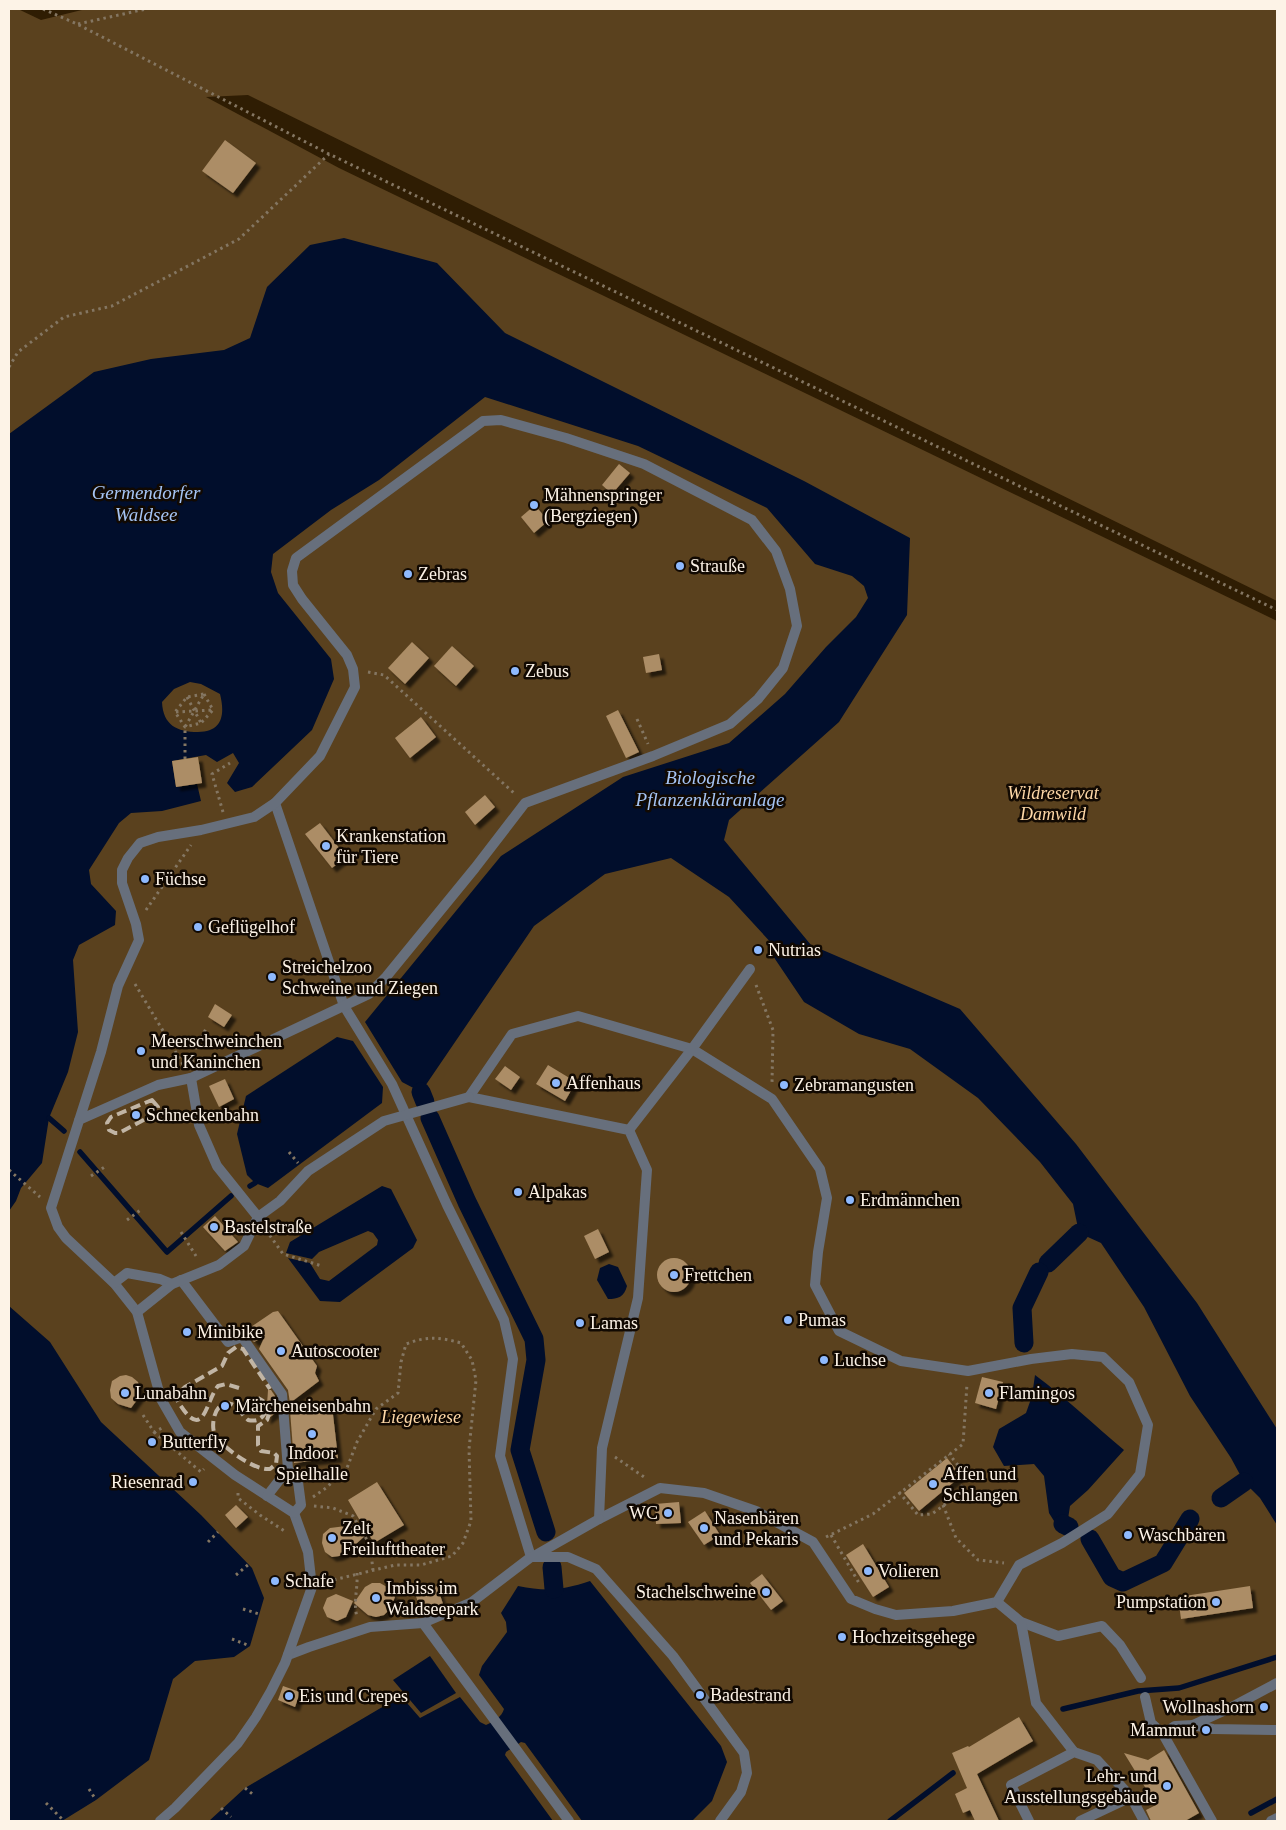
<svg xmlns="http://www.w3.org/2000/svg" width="1286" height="1830" viewBox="0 0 1286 1830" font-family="Georgia,serif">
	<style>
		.green { fill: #5a411e }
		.water { fill: #010e2c; fill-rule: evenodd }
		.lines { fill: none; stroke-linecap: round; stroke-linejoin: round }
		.stream { stroke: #010e2c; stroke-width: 5.5 }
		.canal { stroke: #010e2c; stroke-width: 19 }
		.building { fill: #ac8d66; filter: url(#shadow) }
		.path { stroke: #847662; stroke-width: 3; stroke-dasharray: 2.5 4; stroke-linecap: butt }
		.service { stroke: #676f7c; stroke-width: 10 }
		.rail { stroke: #c1b5a5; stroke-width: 4; stroke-dasharray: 10 5; stroke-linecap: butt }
		.poi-dot { fill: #8eb9fd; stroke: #110902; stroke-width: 2 }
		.labels { text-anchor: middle; stroke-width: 5; stroke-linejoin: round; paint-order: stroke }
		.poi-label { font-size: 18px; fill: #fdf3e7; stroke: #110902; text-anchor: start }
		.park-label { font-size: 18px; font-style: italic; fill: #fed8a7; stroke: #110902 }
		.water-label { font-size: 19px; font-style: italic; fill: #a5c4f4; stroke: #110902 }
	</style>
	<defs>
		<filter id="shadow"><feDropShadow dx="4.5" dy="4.5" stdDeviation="1" flood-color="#0009"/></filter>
	</defs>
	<rect width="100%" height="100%" fill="#2f1d03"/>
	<polygon class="green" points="9,9 18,9 41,20 86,9 1277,9 1277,601 248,95 206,97 339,168 1277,621 1277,1821 9,1821"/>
	<g class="water">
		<path d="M344,238L437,263L505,333L804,481L910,538L907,615L839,722L729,820L724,840L811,945L960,1009L1076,1144L1197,1303L1277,1429V1525L1260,1498L1244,1482L1231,1458L1190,1396L1144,1307L1101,1243L1079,1233L1073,1204L1040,1162L978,1098L910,1049L859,1034L804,1002L773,956L774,946L729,897L671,858L605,874L534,926L421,1092L402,1082L365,1022L501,856L623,777L729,743L785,694L826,647L856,617L868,598L864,586L852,576L815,564L767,508L638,446L485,397L379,480L331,510L273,554L271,572L278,593L331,659L334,679L312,730L252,787L235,792L227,783L239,763L233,753L217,762L206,755L172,761L176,787L197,784L201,801L162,811L131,813L119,823L89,870L91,884L116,911L115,925L79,945L73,960L78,1032L68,1072L49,1118L42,1163L21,1188L16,1201L9,1211V434L94,372L151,359L224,350L250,338L267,287L310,245ZM190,682L201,684L220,694C225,714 223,732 198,732C177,732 163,725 162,702L174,689Z"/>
		<polygon points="337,1037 353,1041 383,1087 382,1103 268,1188 255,1183 247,1175 237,1134 246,1096"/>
		<polygon points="382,1186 391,1189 417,1240 413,1248 340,1302 320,1301 288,1258 310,1263 320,1279 329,1281 377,1245 378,1240 373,1233 368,1231 319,1252 312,1259 286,1253 290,1242"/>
		<path d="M609,1264L618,1267L627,1286C624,1297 618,1299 608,1299L597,1280L600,1268Z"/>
		<polygon points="9,1306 50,1342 101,1422 201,1515 252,1568 264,1598 250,1646 234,1657 195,1661 173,1679 149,1760 96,1800 62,1821 9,1821"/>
		<path d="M1035,1375C1066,1398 1094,1425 1124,1450L1088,1490L1070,1506L1068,1519L1063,1524L1054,1521L1049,1513L1044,1476L1034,1464L1004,1466L993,1447L999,1429L1026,1413L1032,1396Z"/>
		<path d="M590,1581L721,1746L727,1762L712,1801L692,1821H582L525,1743L521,1742L506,1752L505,1755L553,1821H209L245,1788L401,1696L420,1718L460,1697L480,1722L486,1725C493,1722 502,1717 504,1709L479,1675L482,1666L507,1632L506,1622L501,1613L518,1586C547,1592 563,1590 590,1581Z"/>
		<polygon points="430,1656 456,1693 421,1713 393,1680"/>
	</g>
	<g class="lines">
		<g class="stream">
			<polyline points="49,1118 64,1131"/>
			<polyline points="80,1152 167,1252 231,1196"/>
			<polyline points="250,1186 255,1183"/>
			<polyline points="1063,1709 1138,1691 1179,1688 1277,1657"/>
			<polyline points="1251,1813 1277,1799"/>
			<polyline points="890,1821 953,1773"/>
		</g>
		<g class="canal">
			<polyline points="421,1092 425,1102"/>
			<polyline points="430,1118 467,1202 534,1339 536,1360 520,1450 546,1532"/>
			<polyline points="1048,1263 1079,1233"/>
			<polyline points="1024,1343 1022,1308 1039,1272"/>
			<polyline points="1221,1498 1244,1482"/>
			<polyline points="1063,1524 1069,1527"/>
			<polyline points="1090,1539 1112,1577 1123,1582 1163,1563 1190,1519"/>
			<polyline points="552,1567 554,1589"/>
		</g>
	</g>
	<g class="building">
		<polygon points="225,140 256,163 233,193 202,171"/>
		<polygon points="619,464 630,473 612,494 602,485"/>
		<polygon points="535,505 548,521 534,533 521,517"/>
		<polygon points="412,642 429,658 405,684 388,668"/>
		<polygon points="452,646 474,666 456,686 434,666"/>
		<polygon points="659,654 662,670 646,673 643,657"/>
		<polygon points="618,710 639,752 626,758 606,716"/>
		<polygon points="421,717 436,737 410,758 395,738"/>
		<polygon points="198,757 202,783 176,787 172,761"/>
		<polygon points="485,795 495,807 475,825 465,812"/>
		<polygon points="320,823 346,857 332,868 305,834"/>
		<polygon points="215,1004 232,1015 224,1027 208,1017"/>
		<polygon points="548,1065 576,1082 565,1101 536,1084"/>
		<polygon points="505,1066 520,1077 511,1090 495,1079"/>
		<polygon points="225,1079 234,1099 219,1107 209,1086"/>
		<polygon points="215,1216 238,1242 225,1251 203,1227"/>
		<polygon points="598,1229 609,1252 595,1259 584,1236"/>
		<circle cx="674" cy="1275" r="17"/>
		<polygon points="278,1311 317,1366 315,1373 319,1381 290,1403 288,1390 259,1349 265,1336 254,1342 245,1331 273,1312"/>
		<polygon points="126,1375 132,1377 138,1382 140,1390 140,1396 131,1408 118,1404 111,1398 110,1390 112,1381 120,1376"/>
		<polygon points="982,1377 1003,1382 996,1409 975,1403"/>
		<polygon points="268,1390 271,1390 275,1396 277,1412 266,1420"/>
		<polygon points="332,1406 338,1458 294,1463 290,1410"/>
		<polygon points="947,1458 961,1476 919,1511 904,1493"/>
		<polygon points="377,1482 404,1525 374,1543 368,1533 346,1553 339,1556 332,1557 325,1552 322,1543 323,1534 330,1528 362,1524 348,1500"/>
		<polygon points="679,1502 681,1523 656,1524 655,1504"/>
		<polygon points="236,1505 248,1517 236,1528 225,1515"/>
		<polygon points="705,1511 720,1535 704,1545 688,1522"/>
		<polygon points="863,1544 889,1587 873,1597 846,1555"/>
		<polygon points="762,1574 783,1601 771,1610 750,1583"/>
		<polygon points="372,1583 380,1583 387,1587 395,1597 390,1609 384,1615 376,1617 368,1615 354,1603 365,1587"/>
		<polygon points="437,1586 444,1607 422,1615 415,1593"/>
		<polygon points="1250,1586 1253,1608 1181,1619 1178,1597"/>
		<polygon points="336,1594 353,1601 346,1617 337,1621 327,1617 323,1608 327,1598"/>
		<polygon points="283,1686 300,1692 295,1707 278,1700"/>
		<polygon points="1019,1717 1033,1741 977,1774 999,1821 975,1821 970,1810 963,1813 955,1794 967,1788 952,1753 968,1746 969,1747"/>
		<polygon points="1164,1750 1199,1813 1185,1821 1151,1821 1146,1810 1156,1805 1124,1753 1148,1760"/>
	</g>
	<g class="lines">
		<g class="path">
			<polyline points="43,9 77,24 329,154 1277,610"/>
			<polyline points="78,24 146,9"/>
			<polyline points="9,367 18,352 64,317 112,306 239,239 329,154"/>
			<polyline points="368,672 384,675 515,794"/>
			<polygon points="204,694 213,710 201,723 185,727 175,712 187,697"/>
			<polyline points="187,697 201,723"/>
			<polyline points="176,712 212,710"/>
			<polyline points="637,719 648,744"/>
			<polyline points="185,759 185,727 204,694"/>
			<polyline points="223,812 212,774 230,763"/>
			<polyline points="146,910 191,845"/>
			<polyline points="135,984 184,1066"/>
			<polyline points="756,985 773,1030 772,1083"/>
			<polyline points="193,1062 196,1047 207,1027"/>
			<polyline points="289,1152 298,1163"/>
			<polyline points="9,1170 40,1197"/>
			<polyline points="91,1176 106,1166"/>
			<polyline points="127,1220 142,1209"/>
			<polyline points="266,1230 283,1254 322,1266"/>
			<polyline points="181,1232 196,1256"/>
			<polyline points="143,1415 154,1432 162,1428"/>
			<polyline points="154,1432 201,1472 204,1469"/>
			<polyline points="615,1457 647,1479"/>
			<polyline points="899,1492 918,1515 932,1514 959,1494 966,1475 949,1454"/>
			<polyline points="238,1493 238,1498 260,1515 286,1532"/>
			<path d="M313,1497L326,1488L347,1468L357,1442L376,1409L398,1393L401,1362L406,1344C427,1336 439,1337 461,1343L472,1360L476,1380L469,1449L471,1521L463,1543L452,1556L421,1565H395L325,1582"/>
			<polyline points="943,1505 956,1538 978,1560 1004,1563"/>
			<polyline points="314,1506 333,1508 353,1516 370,1545 373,1570"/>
			<polyline points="831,1535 859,1583"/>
			<polyline points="826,1537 873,1514 963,1444 967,1384"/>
			<polyline points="208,1542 218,1532"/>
			<path d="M357,1573C358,1589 353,1602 357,1617"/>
			<polyline points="236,1575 249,1564"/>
			<polyline points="243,1609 259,1614"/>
			<polyline points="232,1639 250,1646"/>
			<polyline points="245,1788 255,1796"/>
			<polyline points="89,1789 96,1800"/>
			<polyline points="46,1803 63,1820"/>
			<polyline points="221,1808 231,1817"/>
		</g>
		<g class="service">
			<polyline points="275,803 344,1006 392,1084 447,1205 504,1320 513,1359 500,1456 531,1557 472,1602 423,1623 370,1627 309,1647 288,1655"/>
			<polygon points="578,1016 692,1049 772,1099 820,1169 827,1198 818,1252 815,1285 839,1331 901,1361 968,1371 1031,1359 1072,1354 1103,1357 1129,1382 1148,1425 1140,1474 1108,1514 1062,1543 1019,1565 997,1602 953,1611 896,1615 875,1609 851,1599 813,1542 756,1511 704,1493 660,1488 599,1519 602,1448 638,1298 647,1170 629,1130 469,1097 512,1034"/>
			<polyline points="79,1120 158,1085 191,1078 369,994 386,977 475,868 525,803 653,756 730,724 758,699 783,668 797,626 790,589 776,551 752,520 644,464 566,438 501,420 483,421 296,558 292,571 293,585 302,599 347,655 353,669 355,687 320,756 275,803 254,817 201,830 158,837 140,843 128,858 122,870 122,883 136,924 139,940 118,986 101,1052 51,1208 58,1227 66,1238 114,1283 137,1312 161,1399 180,1432 235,1475 294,1513 308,1552 312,1587 285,1663 271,1691 256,1717 238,1743 175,1808 160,1821"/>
			<polyline points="629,1130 692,1049 750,969"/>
			<polyline points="258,1217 280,1201 308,1171 384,1121 469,1097"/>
			<polyline points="181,1280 228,1342 242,1337 282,1394 288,1469 298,1482 301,1505 294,1513"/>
			<polyline points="114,1283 127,1273 160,1279 172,1284"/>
			<polyline points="137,1312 172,1284 219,1265 244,1246 258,1217 217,1166 199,1125 191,1078"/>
			<polyline points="267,1496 288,1469"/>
			<polyline points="534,1556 599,1519"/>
			<polyline points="531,1557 568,1557 596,1569 673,1656 744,1753 747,1773 741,1792 720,1821"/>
			<polyline points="997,1602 1021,1622 1058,1636 1102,1626 1120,1645 1141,1678"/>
			<polyline points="1021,1622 1036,1703 1074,1752"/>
			<polyline points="423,1623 569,1821"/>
			<polyline points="1145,1697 1151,1723 1163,1734 1212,1821"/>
			<polyline points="1193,1725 1213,1729 1277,1730"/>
			<polyline points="1163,1734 1175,1726 1193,1725 1232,1707 1277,1683"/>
			<polyline points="1029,1821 1011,1785 1074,1752 1097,1760 1131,1797 1144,1821"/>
			<polyline points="1080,1821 1131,1797"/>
			<polyline points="1271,1821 1277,1818"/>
		</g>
		<g class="rail">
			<polygon points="152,1100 158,1107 157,1113 119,1133 115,1133 109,1130 107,1123 111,1117"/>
			<path d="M239,1388L226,1384L218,1386C205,1402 204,1445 177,1400V1395L185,1387L222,1366L228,1353L236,1347L243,1349L270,1389"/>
			<path d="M258,1398L263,1401L266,1410C263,1419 257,1422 248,1420C242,1415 238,1406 231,1404C215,1399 210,1425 215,1435C223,1448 255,1471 270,1469L276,1464L277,1456L274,1453L261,1451L258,1445V1426L267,1420L269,1414"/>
		</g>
	</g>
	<g class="poi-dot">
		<circle cx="534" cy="505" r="5"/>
		<circle cx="680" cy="566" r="5"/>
		<circle cx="408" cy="574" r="5"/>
		<circle cx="515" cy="671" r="5"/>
		<circle cx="326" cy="846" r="5"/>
		<circle cx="145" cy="879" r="5"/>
		<circle cx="198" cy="927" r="5"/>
		<circle cx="758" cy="950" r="5"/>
		<circle cx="272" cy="977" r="5"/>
		<circle cx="141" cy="1051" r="5"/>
		<circle cx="556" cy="1083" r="5"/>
		<circle cx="784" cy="1085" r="5"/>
		<circle cx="136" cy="1115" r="5"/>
		<circle cx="518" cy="1192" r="5"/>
		<circle cx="850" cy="1200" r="5"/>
		<circle cx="214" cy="1227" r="5"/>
		<circle cx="674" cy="1275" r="5"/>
		<circle cx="788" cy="1320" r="5"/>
		<circle cx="580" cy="1323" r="5"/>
		<circle cx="187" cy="1332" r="5"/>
		<circle cx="281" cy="1351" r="5"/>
		<circle cx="824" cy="1360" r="5"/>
		<circle cx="125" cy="1393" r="5"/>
		<circle cx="989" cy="1393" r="5"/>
		<circle cx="225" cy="1406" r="5"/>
		<circle cx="312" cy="1434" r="5"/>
		<circle cx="152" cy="1442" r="5"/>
		<circle cx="193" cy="1482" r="5"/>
		<circle cx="933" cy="1484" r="5"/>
		<circle cx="668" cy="1513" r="5"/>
		<circle cx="704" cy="1528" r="5"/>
		<circle cx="1128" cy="1535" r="5"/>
		<circle cx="332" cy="1538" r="5"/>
		<circle cx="868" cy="1571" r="5"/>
		<circle cx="275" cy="1581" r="5"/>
		<circle cx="766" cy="1592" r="5"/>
		<circle cx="376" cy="1598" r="5"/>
		<circle cx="1216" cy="1602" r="5"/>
		<circle cx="842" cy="1637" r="5"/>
		<circle cx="700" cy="1695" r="5"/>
		<circle cx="289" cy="1696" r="5"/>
		<circle cx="1264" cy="1707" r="5"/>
		<circle cx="1206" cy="1730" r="5"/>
		<circle cx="1167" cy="1786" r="5"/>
	</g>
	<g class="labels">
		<g class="poi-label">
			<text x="544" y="501">Mähnenspringer<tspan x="544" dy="21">(Bergziegen)</tspan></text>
			<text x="690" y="572">Strauße</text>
			<text x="418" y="580">Zebras</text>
			<text x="525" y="677">Zebus</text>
			<text x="336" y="842">Krankenstation<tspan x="336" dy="21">für Tiere</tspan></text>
			<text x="155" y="885">Füchse</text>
			<text x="208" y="933">Geflügelhof</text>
			<text x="768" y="956">Nutrias</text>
			<text x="282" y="973">Streichelzoo<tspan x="282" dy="21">Schweine und Ziegen</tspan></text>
			<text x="151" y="1047">Meerschweinchen<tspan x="151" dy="21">und Kaninchen</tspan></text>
			<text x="566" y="1089">Affenhaus</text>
			<text x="794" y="1091">Zebramangusten</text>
			<text x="146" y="1121">Schneckenbahn</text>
			<text x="528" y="1198">Alpakas</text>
			<text x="860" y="1206">Erdmännchen</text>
			<text x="224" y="1233">Bastelstraße</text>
			<text x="684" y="1281">Frettchen</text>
			<text x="798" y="1326">Pumas</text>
			<text x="590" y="1329">Lamas</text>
			<text x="197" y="1338">Minibike</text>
			<text x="291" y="1357">Autoscooter</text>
			<text x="834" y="1366">Luchse</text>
			<text x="135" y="1399">Lunabahn</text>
			<text x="999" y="1399">Flamingos</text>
			<text x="235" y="1412">Märcheneisenbahn</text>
			<text x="162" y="1448">Butterfly</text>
			<text x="312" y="1459" text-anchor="middle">Indoor<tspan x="312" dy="21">Spielhalle</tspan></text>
			<text x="943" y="1480">Affen und<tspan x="943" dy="21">Schlangen</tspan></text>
			<text x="183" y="1488" text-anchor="end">Riesenrad</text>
			<text x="658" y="1519" text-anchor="end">WC</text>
			<text x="714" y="1524">Nasenbären<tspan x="714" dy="21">und Pekaris</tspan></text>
			<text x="342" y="1534">Zelt<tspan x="342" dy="21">Freilufttheater</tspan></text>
			<text x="1138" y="1541">Waschbären</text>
			<text x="878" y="1577">Volieren</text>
			<text x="285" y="1587">Schafe</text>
			<text x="386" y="1594">Imbiss im<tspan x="386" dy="21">Waldseepark</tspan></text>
			<text x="756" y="1598" text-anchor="end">Stachelschweine</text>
			<text x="1206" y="1608" text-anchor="end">Pumpstation</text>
			<text x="852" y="1643">Hochzeitsgehege</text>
			<text x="710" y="1701">Badestrand</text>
			<text x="299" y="1702">Eis und Crepes</text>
			<text x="1254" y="1713" text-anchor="end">Wollnashorn</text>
			<text x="1196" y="1736" text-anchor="end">Mammut</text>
			<text x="1157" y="1782" text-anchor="end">Lehr- und<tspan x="1157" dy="21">Ausstellungsgebäude</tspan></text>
		</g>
		<g class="park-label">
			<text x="1053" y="799">Wildreservat<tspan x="1053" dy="21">Damwild</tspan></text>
			<text x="421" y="1423">Liegewiese</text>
		</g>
		<g class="water-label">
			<text x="146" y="499">Germendorfer<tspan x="146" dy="22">Waldsee</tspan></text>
			<text x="710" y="784">Biologische<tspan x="710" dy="22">Pflanzenkläranlage</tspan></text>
		</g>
	</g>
	<rect width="1286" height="1830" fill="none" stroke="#fdf3e7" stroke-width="20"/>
</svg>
